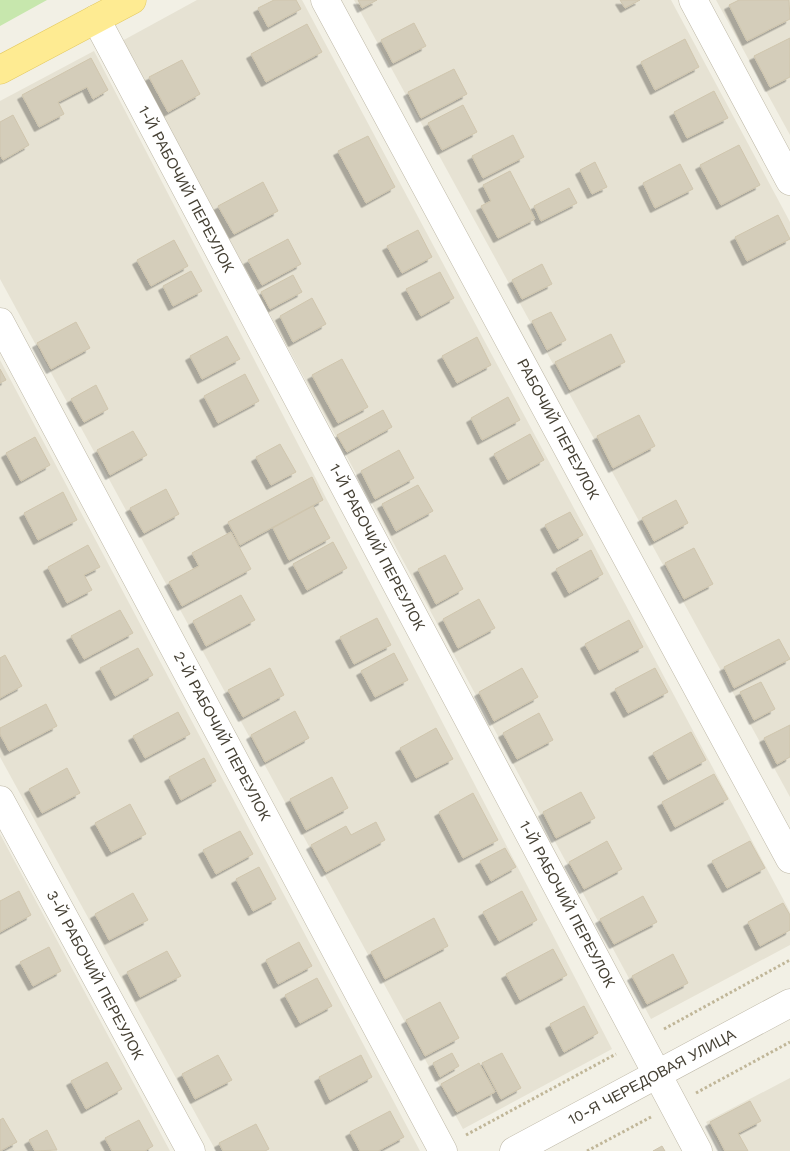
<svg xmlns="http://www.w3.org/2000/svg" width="790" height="1151" viewBox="0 0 790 1151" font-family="'Work Sans',sans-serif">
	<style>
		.residential { fill: #e6e2d3 }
		.green { fill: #c7e7ad }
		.building { fill: #d4cdba; stroke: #cfc5ad; filter: url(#shadow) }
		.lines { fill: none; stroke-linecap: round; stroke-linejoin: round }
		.minor-casing { stroke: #beb8a7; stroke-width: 29 }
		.major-casing { stroke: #e4ca61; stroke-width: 29 }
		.path { stroke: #c0b698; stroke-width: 3; stroke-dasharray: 2.5 2.5; stroke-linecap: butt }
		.minor { stroke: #fff; stroke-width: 28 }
		.major { stroke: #feeb92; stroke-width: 28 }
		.labels { text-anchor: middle; stroke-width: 4; stroke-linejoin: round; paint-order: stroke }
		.street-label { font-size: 15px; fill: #454034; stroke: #fff }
	</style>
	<defs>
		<filter id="shadow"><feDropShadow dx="-4.5" dy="4.5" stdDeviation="0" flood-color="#0004"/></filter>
	</defs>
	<rect width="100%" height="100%" fill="#f2f0e5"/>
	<g class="residential">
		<polygon points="197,0 302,0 790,912 790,945 651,1019 122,41"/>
		<polygon points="354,0 671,0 790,222 790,797"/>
		<polygon points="716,0 790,0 790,135"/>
		<polygon points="94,51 612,1049 463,1129 0,279 0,101"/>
		<polygon points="0,360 420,1151 216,1151 0,757"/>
		<polygon points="0,834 170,1151 0,1151"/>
		<polygon points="790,1078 790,1151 722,1151 706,1122"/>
	</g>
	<polygon class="green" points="0,0 47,0 0,26"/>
	<g class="building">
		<polygon points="274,0 296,0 301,9 268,27 258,8"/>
		<polygon points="358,0 377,0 362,8"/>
		<polygon points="620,0 640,0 625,8"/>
		<polygon points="739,0 789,0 790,19 747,41 729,5"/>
		<polygon points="414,23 426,46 393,63 381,40"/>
		<polygon points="307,24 322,52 266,82 251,54"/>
		<polygon points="790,38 790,77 770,87 754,56"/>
		<polygon points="685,39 699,67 655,90 641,62"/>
		<polygon points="91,58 108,90 93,99 87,87 58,102 64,114 39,127 22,95"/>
		<polygon points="182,60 200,94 168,112 149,77"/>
		<polygon points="454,69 467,94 421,118 408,92"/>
		<polygon points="714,91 728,118 687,138 674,112"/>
		<polygon points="463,105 477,132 442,150 428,123"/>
		<polygon points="13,115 29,145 3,160 0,155 0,122"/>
		<polygon points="513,135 524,157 483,178 472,156"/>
		<polygon points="368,136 395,187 366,203 338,151"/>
		<polygon points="739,145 760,185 721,205 700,165"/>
		<polygon points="595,162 607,187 592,194 580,170"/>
		<polygon points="680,164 693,189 655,208 643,183"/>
		<polygon points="510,171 535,219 498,238 481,206 491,201 483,185"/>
		<polygon points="263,182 278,211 234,234 218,206"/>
		<polygon points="569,188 577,203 541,221 534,206"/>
		<polygon points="778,215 790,239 747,261 735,237"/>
		<polygon points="418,230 432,257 402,273 387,246"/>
		<polygon points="288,239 301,264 262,285 248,260"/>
		<polygon points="174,240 188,266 151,286 137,260"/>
		<polygon points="542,264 552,284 522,299 512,280"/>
		<polygon points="191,271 202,291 173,306 163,286"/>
		<polygon points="440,272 454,298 421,316 406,289"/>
		<polygon points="293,275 302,292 270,309 261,292"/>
		<polygon points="312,298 326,324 293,342 280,316"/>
		<polygon points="551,312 566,340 547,350 532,321"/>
		<polygon points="76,322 90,348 51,369 37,343"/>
		<polygon points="611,334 625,362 570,390 555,362"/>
		<polygon points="227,336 240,359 202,379 190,356"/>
		<polygon points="477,337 491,365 457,383 442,356"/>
		<polygon points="342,359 368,407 338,423 312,375"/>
		<polygon points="0,369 6,380 0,383"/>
		<polygon points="245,374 259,401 218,423 204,396"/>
		<polygon points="96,385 108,409 84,422 71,399"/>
		<polygon points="508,397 520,420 482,440 471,418"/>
		<polygon points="383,410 392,427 347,452 337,435"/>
		<polygon points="639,415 655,446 613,468 597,436"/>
		<polygon points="133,431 147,455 110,475 97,450"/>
		<polygon points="530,434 544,460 508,480 494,454"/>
		<polygon points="35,437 50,465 21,481 6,453"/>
		<polygon points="280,444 296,472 271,485 256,457"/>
		<polygon points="399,450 414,478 375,499 361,471"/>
		<polygon points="312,477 323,500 240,545 228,522"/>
		<polygon points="418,485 433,511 396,531 382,504"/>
		<polygon points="166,489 179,514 144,533 130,508"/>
		<polygon points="63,492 77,520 38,540 24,513"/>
		<polygon points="676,500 688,523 654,541 642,518"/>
		<polygon points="313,506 330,538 289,560 273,528"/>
		<polygon points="570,512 583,535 558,549 545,525"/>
		<polygon points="231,532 251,569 182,606 169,582 199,566 192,553"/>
		<polygon points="333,542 347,568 307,590 293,564"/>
		<polygon points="88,545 100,567 84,575 92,590 67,603 48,567"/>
		<polygon points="694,548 713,584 684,599 665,563"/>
		<polygon points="591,550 603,574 569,593 556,569"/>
		<polygon points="445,555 463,589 436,604 418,569"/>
		<polygon points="241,595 255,620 206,646 193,621"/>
		<polygon points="479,599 495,628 458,648 443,619"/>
		<polygon points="120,610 133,633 84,659 71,636"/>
		<polygon points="377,618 391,645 354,664 340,637"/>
		<polygon points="629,620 643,647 599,670 585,644"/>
		<polygon points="779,639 790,659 734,688 724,667"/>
		<polygon points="138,648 153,675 115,696 100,668"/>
		<polygon points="394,653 408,680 375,697 361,671"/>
		<polygon points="5,655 22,686 0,698 0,658"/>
		<polygon points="270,668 284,695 243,717 228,690"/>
		<polygon points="522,668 538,697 494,721 479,692"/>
		<polygon points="655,668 668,692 628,713 615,689"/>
		<polygon points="761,682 775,709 754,720 740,692"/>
		<polygon points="46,704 57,726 9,751 0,734 0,728"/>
		<polygon points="295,711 309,738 265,762 251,735"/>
		<polygon points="178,712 190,734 145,758 133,736"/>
		<polygon points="539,713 553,740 517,759 503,733"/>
		<polygon points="790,725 790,757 777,764 764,738"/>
		<polygon points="436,728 453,759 416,778 400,748"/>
		<polygon points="691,732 706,760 668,780 653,753"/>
		<polygon points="204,758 216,781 181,800 169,777"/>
		<polygon points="67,768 80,793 42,813 29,789"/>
		<polygon points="714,774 728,799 675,827 662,802"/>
		<polygon points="332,777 348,808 306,830 290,799"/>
		<polygon points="581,792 595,818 556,838 543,812"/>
		<polygon points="473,793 498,840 463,858 439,812"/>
		<polygon points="130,804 146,834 111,852 95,823"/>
		<polygon points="376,822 385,840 326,872 311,845 346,826 351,835"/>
		<polygon points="240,831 253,854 216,874 203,850"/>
		<polygon points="607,841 622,869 584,889 569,862"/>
		<polygon points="750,841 765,868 727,888 712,861"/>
		<polygon points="505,848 516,867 491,881 480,861"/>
		<polygon points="259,867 276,899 253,911 236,879"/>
		<polygon points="19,891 31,915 0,932 0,901"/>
		<polygon points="522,891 537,920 499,941 483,912"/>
		<polygon points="133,893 148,920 109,940 95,914"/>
		<polygon points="643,896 657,922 614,944 600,919"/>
		<polygon points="783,903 790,915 790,930 760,946 748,922"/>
		<polygon points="434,918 448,946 385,979 371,952"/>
		<polygon points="299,942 312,966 278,984 266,960"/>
		<polygon points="49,947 61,971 33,986 20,962"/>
		<polygon points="553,949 567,975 520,1000 506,974"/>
		<polygon points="167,951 181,976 140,997 127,972"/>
		<polygon points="673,954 688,983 647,1004 632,976"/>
		<polygon points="317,978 332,1006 300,1023 285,995"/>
		<polygon points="440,1002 459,1038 425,1056 406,1020"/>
		<polygon points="584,1006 598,1033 564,1052 550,1024"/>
		<polygon points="452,1053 459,1066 440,1077 433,1063"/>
		<polygon points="502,1053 521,1088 501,1099 482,1063"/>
		<polygon points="218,1055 232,1080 195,1099 182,1074"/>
		<polygon points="361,1055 372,1077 330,1100 319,1077"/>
		<polygon points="107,1062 122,1089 86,1109 71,1081"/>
		<polygon points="479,1063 495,1092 457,1112 441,1084"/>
		<polygon points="750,1101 761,1121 738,1133 748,1151 725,1151 710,1122"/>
		<polygon points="390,1111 404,1137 378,1151 360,1151 350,1132"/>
		<polygon points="3,1118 17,1142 0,1151 0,1120"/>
		<polygon points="139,1120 153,1146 145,1151 112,1151 105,1138"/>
		<polygon points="256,1124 269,1149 265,1151 223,1151 219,1143"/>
		<polygon points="47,1130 57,1150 35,1151 29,1140"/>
		<polygon points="662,1146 665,1151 653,1151"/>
	</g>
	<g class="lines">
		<g class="minor-casing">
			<g id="minor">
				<polyline points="325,0 790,859"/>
				<polyline points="693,0 790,181"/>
				<polyline points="96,19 698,1151"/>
				<polyline points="0,322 443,1151"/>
				<polyline points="0,800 191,1151"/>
				<polyline points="514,1151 790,1003"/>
			</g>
		</g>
		<g class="major-casing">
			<polyline id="major" points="0,70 132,0"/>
		</g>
		<g class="path">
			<polyline points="664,1029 790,960"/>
			<polyline points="696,1093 790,1042"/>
			<polyline points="466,1135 616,1054"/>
			<polyline points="587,1151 651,1117"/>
		</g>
		<use href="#minor" class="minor"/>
		<use href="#major" class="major"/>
	</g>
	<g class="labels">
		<g class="street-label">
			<text transform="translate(186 189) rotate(62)" y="5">1-Й РАБОЧИЙ ПЕРЕУЛОК</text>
			<text transform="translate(558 429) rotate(62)" y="5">РАБОЧИЙ ПЕРЕУЛОК</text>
			<text transform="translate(377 547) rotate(62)" y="5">1-Й РАБОЧИЙ ПЕРЕУЛОК</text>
			<text transform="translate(222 736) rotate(62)" y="5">2-Й РАБОЧИЙ ПЕРЕУЛОК</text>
			<text transform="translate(567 904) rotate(62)" y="5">1-Й РАБОЧИЙ ПЕРЕУЛОК</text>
			<text transform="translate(95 975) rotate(62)" y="5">3-Й РАБОЧИЙ ПЕРЕУЛОК</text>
			<text transform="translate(652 1077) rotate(-28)" y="5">10-Я ЧЕРЕДОВАЯ УЛИЦА</text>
		</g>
	</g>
</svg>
